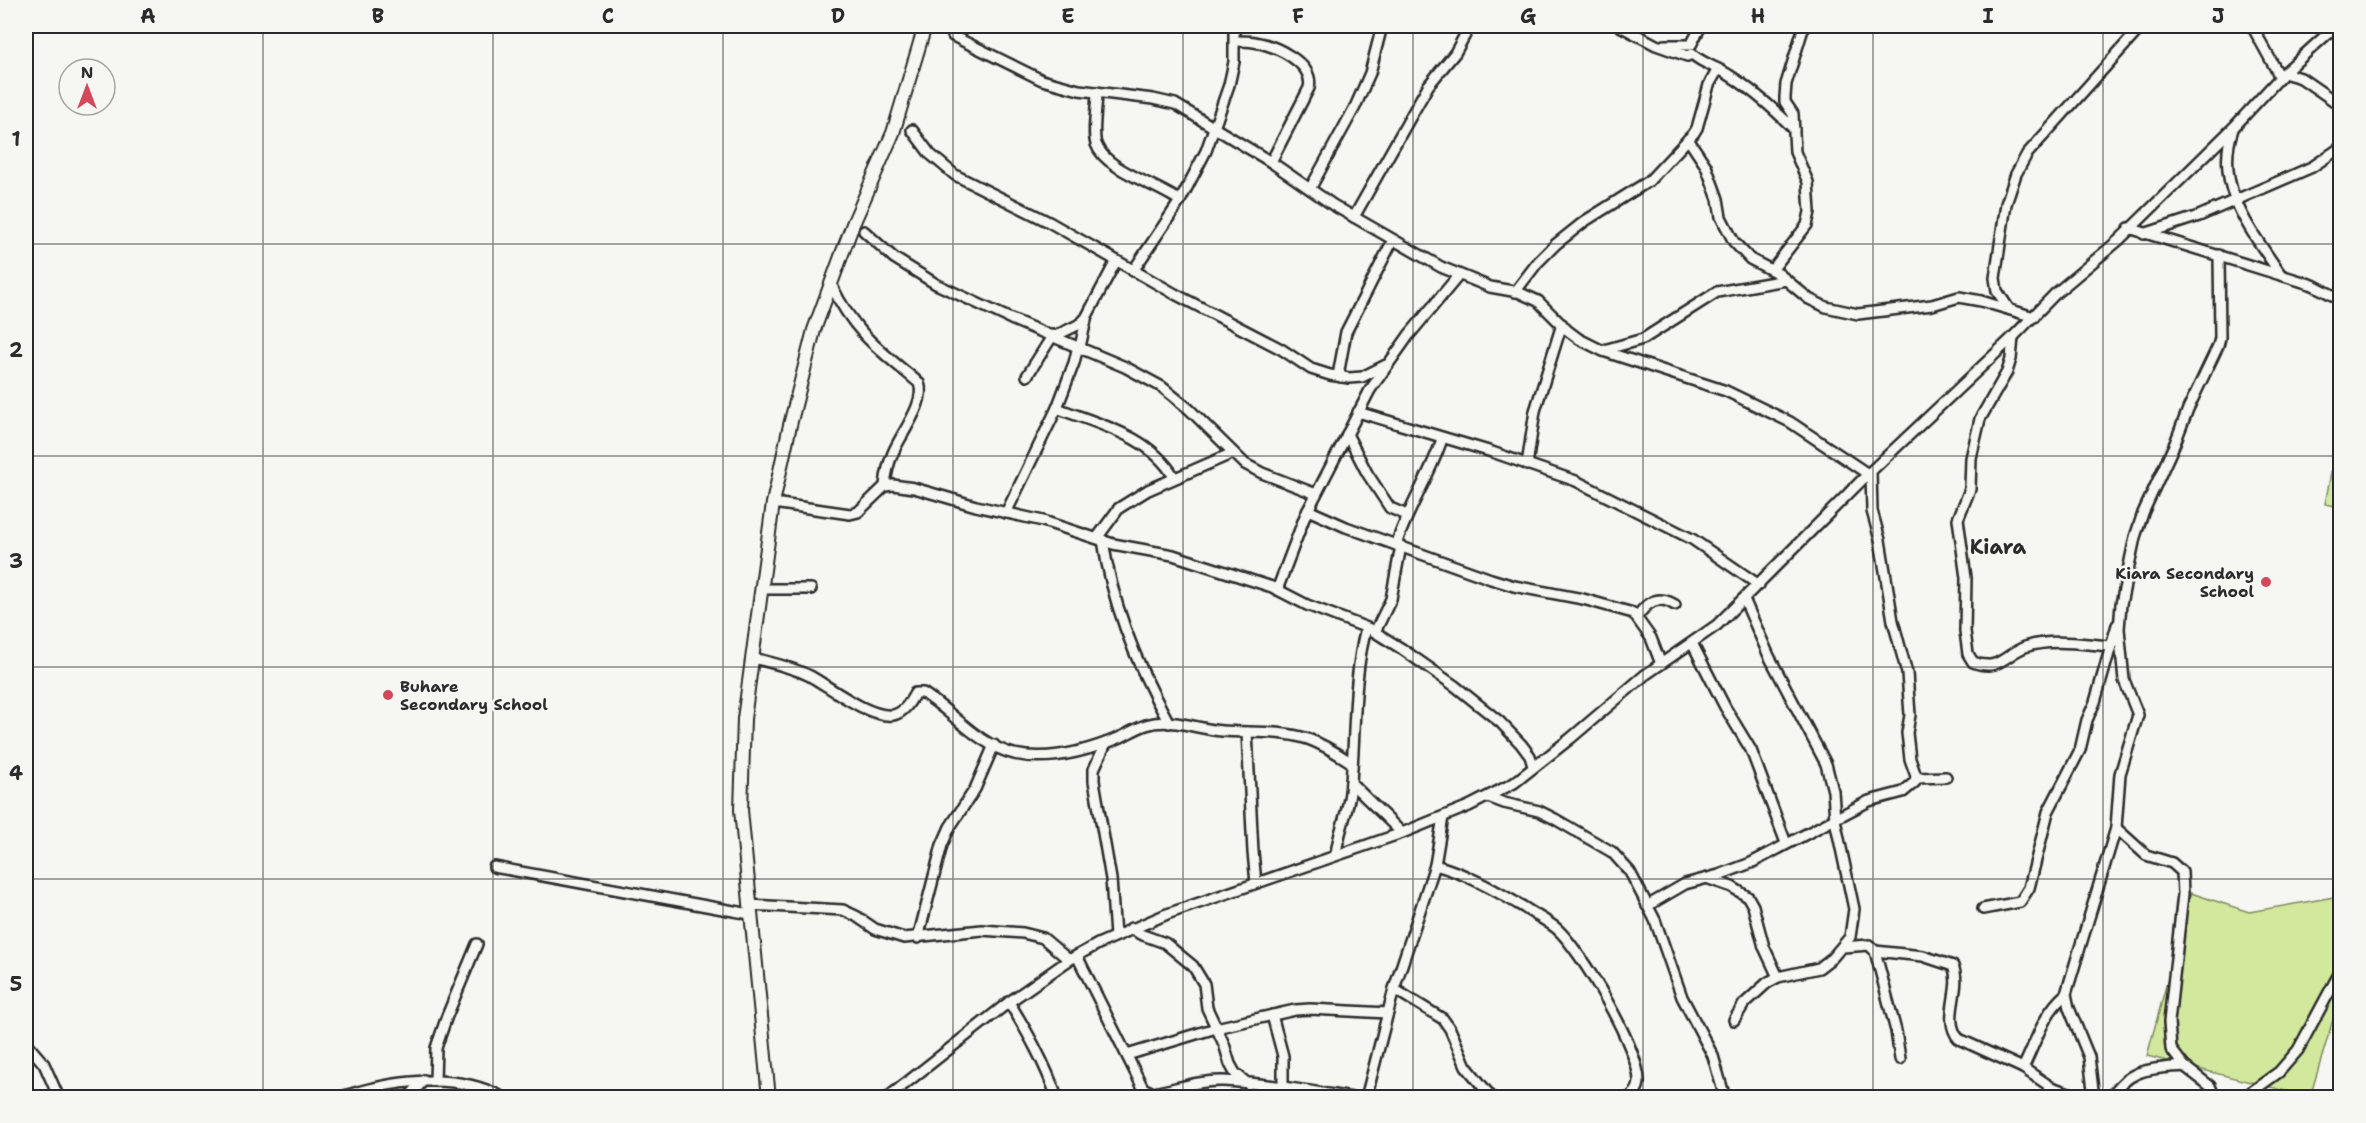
<svg xmlns="http://www.w3.org/2000/svg" width="2366" height="1123" viewBox="0 0 2366 1123" font-family="'Shantell Sans',sans-serif">
	<style>
		.park { fill: #d2e89d; stroke: #7e8a64; stroke-width: 1.5 }
		.lines { fill: none; stroke-linecap: round; stroke-linejoin: round }
		.minor-casing { stroke: #2b2b2b; stroke-width: 14 }
		.secondary-casing { stroke: #2b2b2b; stroke-width: 16 }
		.minor { stroke: #f6f6f2; stroke-width: 9 }
		.secondary { stroke: #f6f6f2; stroke-width: 12 }
		.grid { fill: none; stroke: #2b2b2b; stroke-width: 1.5; stroke-opacity: 0.55 }
		.poi-dot { fill: #d1495b; stroke: #f6f6f2; stroke-width: 2 }
		.labels { text-anchor: middle; stroke-width: 5; stroke-linejoin: round; paint-order: stroke }
		.poi-label { font-size: 16px; font-weight: bold; fill: #2b2b2b; stroke: #f6f6f2; text-anchor: end }
		.quarter-label { font-size: 20px; font-weight: bold; fill: #2b2b2b; stroke: #f6f6f2 }
		.neatline { fill: none; stroke: #2b2b2b; stroke-width: 2 }
		.grid-label { font-size: 20px; text-anchor: middle; font-weight: bold; fill: #2b2b2b }
	</style>
	<rect width="100%" height="100%" fill="#f6f6f2"/>
	<filter id="ink" filterUnits="userSpaceOnUse"><feTurbulence type="fractalNoise" baseFrequency=".0167" numOctaves="2"/><feDisplacementMap in="SourceGraphic" scale="12" xChannelSelector="R" yChannelSelector="G"/><feConvolveMatrix kernelMatrix="1 2 1 2 8 2 1 2 1" color-interpolation-filters="sRGB"/></filter>
	<g filter="url(#ink)">
		<g class="park">
			<polygon points="2340,426 2340,507 2325,504"/>
			<polygon points="2191,893 2249,912 2340,896 2340,996 2310,1097 2147,1056"/>
		</g>
		<g class="lines">
			<g class="minor-casing">
				<g id="minor">
					<path d="M1620,26L1656,45L1687,56L1692,54C1703,64 1717,67 1729,75C1753,90 1774,109 1794,129"/>
					<polyline points="2252,26 2280,77"/>
					<polyline points="953,36 1042,80 1079,90 1153,99 1175,104 1271,162 1333,205 1441,267 1490,287 1518,292 1538,301 1567,330 1579,339 1603,351 1726,391 1790,422 1868,474"/>
					<path d="M1235,41C1241,41 1248,41 1254,42C1274,45 1315,63 1309,88L1271,162"/>
					<polyline points="1664,45 1691,45 1701,26"/>
					<polyline points="2284,73 2301,78 2340,105"/>
					<path d="M1097,92C1097,106 1092,132 1096,144C1105,170 1159,185 1180,201"/>
					<path d="M2233,129C2213,186 2251,230 2281,275"/>
					<polyline points="912,130 930,154 955,175 1049,222 1175,294 1281,349 1311,369 1330,375 1349,378 1362,377 1386,365"/>
					<polyline points="1688,139 1706,166 1718,199 1721,217 1734,242 1750,259 1779,274 1809,299 1826,307 1858,314 1932,305 1959,297 1981,301 2034,317"/>
					<polyline points="1310,189 1355,107 1370,73 1382,26"/>
					<polyline points="1354,217 1428,86 1455,53 1470,26"/>
					<polyline points="2129,228 2313,285 2340,299"/>
					<polyline points="864,231 894,258 936,284 1011,319 1125,367 1162,387 1189,409 1245,464 1262,473 1316,494"/>
					<polyline points="2144,234 2199,216 2312,167 2340,148"/>
					<polyline points="1772,270 1807,225 1810,212 1808,182 1795,152 1793,114 1785,102 1785,97 1786,84 1804,26"/>
					<polyline points="1133,271 1180,201 1206,151 1229,85 1234,62 1234,26"/>
					<path d="M832,286C854,333 881,351 919,383C927,402 900,435 893,453C888,464 886,475 885,486"/>
					<polyline points="1515,292 1538,262 1556,244 1585,221 1649,181 1694,133 1697,128 1709,85 1718,69"/>
					<polyline points="2009,309 1997,291 1995,278 2006,204 2016,174 2027,154 2142,26"/>
					<polyline points="1055,336 1080,324 1086,318 1116,261"/>
					<path d="M2013,337L2011,359L2007,372L1980,419L1971,458L1970,489L1958,519L1966,578L1965,631L1968,654L1973,662C1999,672 2004,655 2025,647C2050,638 2083,644 2110,646"/>
					<polyline points="1080,347 1086,320"/>
					<polyline points="1604,350 1643,339 1717,292 1786,280"/>
					<polyline points="1027,376 1053,335"/>
					<polyline points="1341,377 1339,370 1346,332 1393,240"/>
					<path d="M1057,408C1100,425 1149,435 1174,477"/>
					<polyline points="1358,412 1492,452 1576,481 1692,539 1759,585"/>
					<polyline points="1347,434 1367,473 1390,508 1407,515"/>
					<polyline points="1527,465 1535,411 1562,324"/>
					<polyline points="773,503 850,514 858,512 885,486 893,485 914,488 976,506 1043,521 1113,544 1173,555 1272,587 1307,605 1370,629 1402,649 1455,686 1500,722 1521,744 1530,756 1533,766"/>
					<polyline points="1308,510 1346,527 1491,579 1514,586 1583,599 1633,613 1651,638 1661,664"/>
					<polyline points="1006,513 1057,408 1074,363 1078,346"/>
					<polyline points="1097,538 1119,508 1148,490 1233,453"/>
					<path d="M1103,540C1112,605 1137,666 1169,723"/>
					<path d="M1396,545C1408,508 1430,476 1442,439"/>
					<polyline points="761,589 811,589"/>
					<polyline points="1277,590 1305,516 1370,390 1409,335 1459,275"/>
					<path d="M1637,617C1647,602 1658,594 1675,605"/>
					<polyline points="1375,632 1391,599 1401,546"/>
					<polyline points="1692,643 1725,707 1751,750 1786,843"/>
					<path d="M753,658C772,663 792,667 810,676C830,687 869,718 893,715C904,713 910,702 915,693H923C953,712 978,745 1014,754C1050,762 1088,751 1121,737C1129,733 1137,728 1146,725C1171,717 1197,729 1222,731C1251,733 1281,730 1308,739C1325,745 1338,754 1352,763"/>
					<polyline points="1247,732 1253,852 1256,883"/>
					<polyline points="1106,743 1094,769 1094,781 1111,879 1115,936"/>
					<polyline points="1916,780 1917,778 1946,777"/>
					<polyline points="1351,783 1402,833"/>
					<polyline points="1488,797 1504,803 1539,811 1555,819 1612,852 1630,872 1655,920 1682,997 1713,1056 1725,1098"/>
					<polyline points="2116,828 2146,855 2172,863 2182,872 2183,894 2169,1022 2171,1049 2184,1066 2210,1086 2215,1098"/>
					<path d="M1336,854C1338,833 1348,813 1350,792C1356,737 1352,682 1366,628"/>
					<path d="M1435,865C1468,874 1496,891 1525,908C1535,915 1546,920 1556,928C1580,948 1641,1052 1639,1083C1638,1090 1635,1093 1629,1098"/>
					<polyline points="494,867 750,914"/>
					<polyline points="1709,879 1732,887 1748,897 1753,906 1764,947 1778,977"/>
					<polyline points="749,905 843,910 856,916 875,929 904,938 982,930 1023,933 1043,938 1069,960"/>
					<polyline points="1647,906 1685,884 1719,875 1751,863 1869,801 1903,792 1915,782 1916,776 1910,759 1907,733 1910,715 1907,673 1893,621 1880,540 1872,511 1871,472"/>
					<polyline points="1983,909 2020,902 2029,888 2048,812 2080,750 2087,720 2095,702 2117,625"/>
					<polyline points="1131,928 1140,934 1165,943 1193,966 1204,984 1207,1008 1224,1044 1230,1064 1235,1073 1248,1084"/>
					<polyline points="918,938 942,845 950,827 975,789 994,745"/>
					<polyline points="1843,947 1869,945 1875,951 1896,1031 1900,1059"/>
					<path d="M1875,951L1923,956L1953,966C1963,989 1941,1019 1959,1039L2023,1068L2051,1087L2084,1098"/>
					<path d="M1077,956L1143,1088L1153,1093C1176,1089 1199,1080 1223,1081C1266,1083 1309,1091 1352,1098"/>
					<polyline points="1394,989 1443,1019 1450,1029 1466,1066 1492,1098"/>
					<path d="M1009,1002C1028,1033 1045,1063 1057,1098"/>
					<polyline points="1272,1015 1283,1056 1283,1087"/>
					<polyline points="1734,1020 1744,1004 1767,983 1778,977 1819,968 1832,958 1850,937 1854,909 1835,820 1833,791 1826,764 1769,656 1744,599"/>
					<polyline points="26,1043 44,1064 59,1098"/>
					<polyline points="1127,1055 1216,1028 1295,1010 1310,1009 1388,1013"/>
					<path d="M2023,1068C2036,1042 2043,1013 2066,994"/>
					<polyline points="435,1080 436,1048 447,1016 477,944"/>
					<path d="M338,1098C389,1081 455,1070 504,1098"/>
					<polyline points="408,1098 424,1080"/>
					<polyline points="887,1098 1009,1002 1069,960 1098,944 1167,914 1402,833 1469,806 1514,783 1571,738 1645,675 1717,625 1868,474 2013,337 2056,293 2119,240 2234,127 2284,73 2336,26"/>
					<polyline points="1366,1098 1394,989 1435,865 1443,817"/>
					<polyline points="2094,1098 2089,1057 2069,1008 2066,994 2116,828 2120,774 2138,715 2124,680 2119,629 2121,604 2135,537 2143,513 2175,443 2188,409 2218,346 2220,338 2219,255"/>
					<path d="M2111,1098C2129,1067 2152,1069 2184,1066"/>
					<polyline points="2243,1098 2279,1072 2298,1050 2340,972"/>
				</g>
			</g>
			<g class="secondary-casing">
				<polyline id="secondary" points="769,1098 741,810 744,719 773,503 790,425 814,330 853,224 893,133 925,26"/>
			</g>
			<use href="#minor" class="minor"/>
			<use href="#secondary" class="secondary"/>
		</g>
	</g>
	<path class="grid" d="M263,26V1098M493,26V1098M723,26V1098M953,26V1098M1183,26V1098M1413,26V1098M1643,26V1098M1873,26V1098M2103,26V1098M26,244H2340M26,456H2340M26,667H2340M26,879H2340"/>
	<g class="poi-dot">
		<circle cx="2266" cy="582" r="6"/>
		<circle cx="388" cy="695" r="6"/>
	</g>
	<g class="labels">
		<g class="poi-label">
			<text x="2254" y="579">Kiara Secondary<tspan x="2254" dy="18">School</tspan></text>
			<text x="400" y="692" text-anchor="start">Buhare<tspan x="400" dy="18">Secondary School</tspan></text>
		</g>
		<g class="quarter-label">
			<text x="1998" y="554">Kiara</text>
		</g>
	</g>
	<rect width="2366" height="1123" fill="none" stroke="#f6f6f2" stroke-width="66"/>
	<g transform="translate(87 87)"><circle r="28" fill="#f6f6f2" stroke="#a5a5a2" stroke-width="1.5"/>
	<path d="M0-4.5L10 22L0 15L-10 22Z" fill="#d1495b"/>
	<text y="-9" font-size="16" font-weight="bold" text-anchor="middle" fill="#2b2b2b">N</text>
	</g>
	<rect x="33" y="33" width="2300" height="1057" class="neatline"/>
	<g class="grid-label">
		<text x="148" y="23">A</text>
		<text x="378" y="23">B</text>
		<text x="608" y="23">C</text>
		<text x="838" y="23">D</text>
		<text x="1068" y="23">E</text>
		<text x="1298" y="23">F</text>
		<text x="1528" y="23">G</text>
		<text x="1758" y="23">H</text>
		<text x="1988" y="23">I</text>
		<text x="2218" y="23">J</text>
		<text x="16" y="146">1</text>
		<text x="16" y="357">2</text>
		<text x="16" y="568">3</text>
		<text x="16" y="780">4</text>
		<text x="16" y="991">5</text>
	</g>
</svg>
